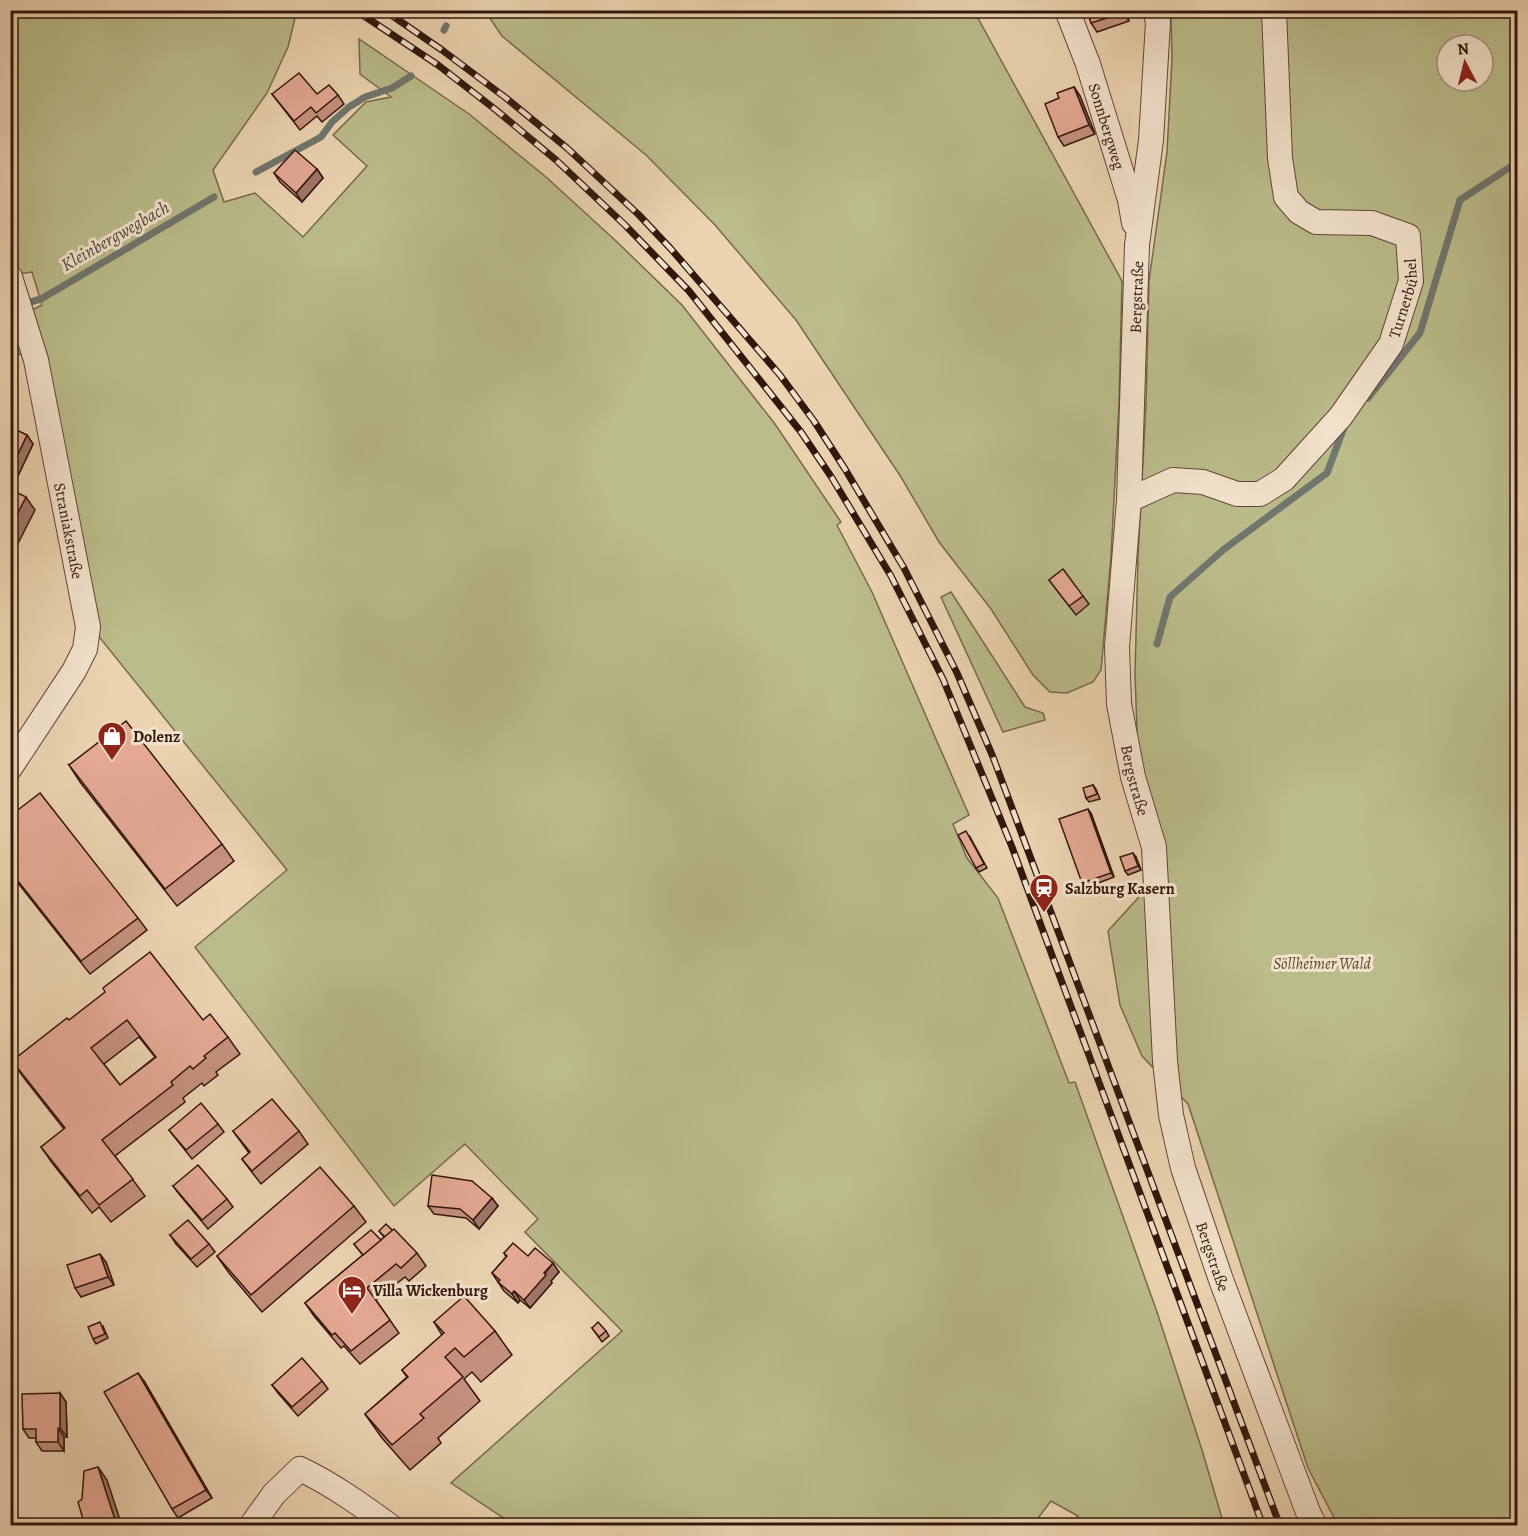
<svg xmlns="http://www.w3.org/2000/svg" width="1528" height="1536" viewBox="0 0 1528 1536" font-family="Alegreya,serif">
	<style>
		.green { fill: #babc8a; stroke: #766a4b; stroke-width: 1.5; fill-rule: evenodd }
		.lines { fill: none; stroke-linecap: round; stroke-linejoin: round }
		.stream { stroke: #70776e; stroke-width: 7 }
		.street-casing { stroke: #614635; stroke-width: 26 }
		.street { stroke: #f2e2cc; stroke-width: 24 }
		.rail-casing { stroke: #33170c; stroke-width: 7 }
		.rail { stroke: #f2e2cc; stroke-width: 4.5; stroke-dasharray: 14; stroke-linecap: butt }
		.wall { fill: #c5917f; stroke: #33170c; stroke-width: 1.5; fill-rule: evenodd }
		.shaded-wall { fill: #a07668; stroke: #33170c; stroke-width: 1.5 }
		.building { fill: #e5a994; stroke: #33170c; stroke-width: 1.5; fill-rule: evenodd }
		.labels { text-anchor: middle; stroke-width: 6; stroke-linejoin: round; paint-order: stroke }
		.street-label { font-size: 16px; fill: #33170c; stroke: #f2e2cc }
		.poi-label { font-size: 16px; font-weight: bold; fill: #33170c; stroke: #f2e2cc; text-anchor: start }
		.park-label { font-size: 16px; font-style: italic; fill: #5c4932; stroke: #f2e2cc }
		.water-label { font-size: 18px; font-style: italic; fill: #52473d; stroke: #f2e2cc }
	</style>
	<rect width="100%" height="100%" fill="#ebd3b0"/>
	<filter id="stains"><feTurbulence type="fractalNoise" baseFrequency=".00333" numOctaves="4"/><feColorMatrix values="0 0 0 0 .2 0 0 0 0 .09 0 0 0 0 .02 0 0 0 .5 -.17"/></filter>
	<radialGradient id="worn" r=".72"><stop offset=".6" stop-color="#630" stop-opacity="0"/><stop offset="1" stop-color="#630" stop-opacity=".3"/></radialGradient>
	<g class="green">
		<path d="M1182,10L1517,11V1525H1338L1308,1468L1188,1104L1142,1056L1120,1005L1108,931L1138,898L1162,847L1138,760L1135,674L1138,557L1146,404L1149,281L1167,152L1172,59L1171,16ZM1447,45H1483V81H1447Z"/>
		<polygon points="10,11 293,11 296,14 288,47 267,93 213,170 224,202 255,193 303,237 367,166 333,135 366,102 391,97 360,74 359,39 469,114 546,177 616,241 682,305 775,424 841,522 837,525 872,592 969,815 953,824 967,858 998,898 1069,1083 1075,1082 1157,1312 1202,1450 1224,1525 1070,1525 1078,1516 1051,1501 1032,1526 514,1525 451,1483 622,1331 525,1232 538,1219 465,1144 394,1206 195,947 287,870 96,633 28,312 42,305 32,272 11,275"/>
		<polygon points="485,11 974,11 1122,281 1119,404 1111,556 1101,670 1093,682 1067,693 1050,692 1033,675 991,609 939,542 901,477 796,320 715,225 646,155 502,36"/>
		<polygon points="11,301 31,361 11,349"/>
		<polygon points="951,592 1025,707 1043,713 1045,720 1003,732 941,597"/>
	</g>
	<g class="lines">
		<g class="stream">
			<polyline points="444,30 446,26"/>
			<polyline points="256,172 321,137 332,122 349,107 365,97 392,88 411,76"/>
			<polyline points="30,302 41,299 214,197"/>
			<polyline points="1368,398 1420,333 1460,200 1518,162"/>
			<polyline points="1157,644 1170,597 1223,550 1327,473 1345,425"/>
		</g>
		<g class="street-casing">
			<g id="street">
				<path id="s1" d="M1067,10L1088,64L1130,200L1134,223"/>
				<path id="s2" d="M1155,10L1158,22L1151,140L1137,245L1129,500L1117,647L1119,704L1133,777L1154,847L1165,1061L1171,1115L1183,1168L1220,1277L1308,1512L1315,1526"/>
				<path id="s3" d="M10,277L36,360L88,627L85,649L74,671L10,768"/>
				<path id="s4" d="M1129,500L1173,480L1203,482L1237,494H1260L1284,479L1341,416L1391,344L1411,281L1408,236L1372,223L1316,222L1299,212L1286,197L1280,158L1274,10"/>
				<path d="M251,1526L274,1494L300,1469C332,1484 361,1505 390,1526"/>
			</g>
		</g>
		<use href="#street" class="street"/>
		<g class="rail-casing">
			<g id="rail">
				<polyline points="355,10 438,65 496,110 556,160 626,226 689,291 801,432 832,478 891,576 943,679 1012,847 1263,1526"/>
				<polyline points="384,10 442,50 506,98 567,148 639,215 671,249 780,375 814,421 845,469 904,568 957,673 993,757 1280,1526"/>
			</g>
		</g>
		<use href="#rail" class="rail"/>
	</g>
	<g class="wall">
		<polygon points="1087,10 1125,10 1129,21 1097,32 1091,23"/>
		<polygon points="1074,87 1080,96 1095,134 1064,146 1058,137 1059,98"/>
		<polygon points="272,94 338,95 344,104 322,122 317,116 300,130"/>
		<polygon points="317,169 323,178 302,202 280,182 274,173"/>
		<polygon points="10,427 27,435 33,444 16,480 10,477"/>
		<polygon points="1049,580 1083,596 1089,604 1076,615"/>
		<polygon points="69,765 222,844 234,861 177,906 80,782"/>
		<polygon points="1093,785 1096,789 1100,799 1089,802 1086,798"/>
		<polygon points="1091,813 1114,877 1085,888 1082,883"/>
		<polygon points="10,816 138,918 147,930 90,974 10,873"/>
		<polygon points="969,835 987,868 979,872 976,868"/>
		<polygon points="1136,857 1141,870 1128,875 1125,871"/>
		<path d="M69,1020H203L228,1037L240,1054L216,1072L218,1075L204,1086L202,1083L183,1098L185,1102L115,1156L145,1196L111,1222L99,1207L92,1213L53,1164L41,1147L64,1129L24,1078L12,1061ZM139,1037L155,1057L120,1085L104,1064Z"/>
		<polygon points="218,1124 224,1132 192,1159 169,1130"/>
		<polygon points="233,1131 299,1131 308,1144 261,1184 242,1159 249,1153"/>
		<polygon points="173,1186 227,1199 233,1207 208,1229 179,1194"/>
		<polygon points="492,1198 498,1206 479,1229 466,1218 434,1214 428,1206"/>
		<polygon points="354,1206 366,1222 262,1312 229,1273 217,1256"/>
		<polygon points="379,1231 417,1253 426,1266 409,1281 405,1277 376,1300 399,1333 360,1364 344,1346 341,1348 314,1316 305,1303 363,1255 354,1244 381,1241 384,1237"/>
		<polygon points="170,1235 209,1244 215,1252 197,1267 176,1244"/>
		<polygon points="504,1253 528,1256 559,1272 551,1281 552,1283 530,1308 520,1300 518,1303 504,1291 492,1273 506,1257"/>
		<polygon points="106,1262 114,1285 81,1297 75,1288"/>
		<polygon points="434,1322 495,1331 512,1355 481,1382 472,1372 464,1379 480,1401 438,1438 441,1443 410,1470 382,1438 365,1414 407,1377 402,1370 442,1335"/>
		<polygon points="103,1326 108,1338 96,1344 93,1339"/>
		<polygon points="592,1328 606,1331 609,1336 602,1342"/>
		<polygon points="144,1381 212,1498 178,1518 172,1509"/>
		<polygon points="322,1381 328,1389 298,1416 278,1393 272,1385"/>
		<polygon points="60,1393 66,1402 67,1437 64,1437 64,1451 42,1451 36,1442 36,1438 29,1438 23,1429"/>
	</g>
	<g class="shaded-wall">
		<polygon points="1122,10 1125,10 1129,21 1123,13"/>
		<polygon points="1074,87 1080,96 1095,134 1089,125"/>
		<polygon points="317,169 323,178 302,202 296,193"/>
		<polygon points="27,435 33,444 16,480 10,471"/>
		<polygon points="26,497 35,510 10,559 10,528"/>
		<polygon points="1088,809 1091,813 1114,877 1111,873"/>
		<polygon points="1133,853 1136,857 1141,870 1138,866"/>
		<polygon points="492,1198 498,1206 479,1229 473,1220"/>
		<polygon points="100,1254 106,1262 114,1285 108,1277"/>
		<polygon points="553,1263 559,1272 551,1281 552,1283 530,1308 524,1300"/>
		<polygon points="514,1291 520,1300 518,1303 512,1294"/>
		<polygon points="138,1373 144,1381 212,1498 206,1490"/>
		<polygon points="60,1393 66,1402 67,1437 60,1428"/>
		<polygon points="58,1428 64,1437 64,1451 58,1442"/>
		<polygon points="98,1467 107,1480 122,1526 117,1526"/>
	</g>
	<g class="building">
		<polygon points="1087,10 1122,10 1123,13 1091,23"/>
		<polygon points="299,73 317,94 329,85 338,95 316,113 311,107 294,121 272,94"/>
		<polygon points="1074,87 1089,125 1058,137 1045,104 1059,98 1057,93"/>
		<polygon points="295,150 317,169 296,193 274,173"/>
		<polygon points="10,427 27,435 10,471"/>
		<polygon points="10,489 26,497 10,528"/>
		<polygon points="1063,569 1083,596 1069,606 1049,580"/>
		<polygon points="126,721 222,844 165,889 69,765"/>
		<polygon points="1093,785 1097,794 1086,798 1083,788"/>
		<polygon points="40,793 138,918 81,961 10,871 10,816"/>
		<polygon points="1088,809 1111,873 1082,883 1059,819"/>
		<polygon points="966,831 984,864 976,868 958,835"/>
		<polygon points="1133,853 1138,866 1125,871 1120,857"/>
		<path d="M150,952L203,1020L210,1014L228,1037L204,1056L206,1058L193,1069L190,1066L171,1082L173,1085L102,1140L133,1179L99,1205L87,1190L80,1196L41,1147L65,1128L12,1061L67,1018L69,1020L105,992L103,988ZM127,1020L156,1057L120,1085L91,1048Z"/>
		<polygon points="272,1099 299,1131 252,1171 242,1159 250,1152 233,1131"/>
		<polygon points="201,1103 218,1124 186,1150 169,1130"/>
		<polygon points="198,1165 227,1199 202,1220 173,1186"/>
		<polygon points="320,1167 354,1206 251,1295 217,1256"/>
		<polygon points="432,1175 472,1181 492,1198 473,1220 460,1209 428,1206"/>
		<polygon points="188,1220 209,1244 191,1259 170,1235"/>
		<polygon points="386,1224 393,1231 385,1237 379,1231"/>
		<polygon points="394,1229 417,1253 401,1268 396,1264 367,1288 390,1320 351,1351 335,1333 332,1335 305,1303"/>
		<polygon points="371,1230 381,1240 363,1255 354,1244"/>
		<polygon points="513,1243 528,1256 535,1248 553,1263 544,1273 546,1275 524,1300 514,1291 512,1294 498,1282 500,1280 492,1273 507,1256 504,1253"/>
		<polygon points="100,1254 108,1277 75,1288 67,1265"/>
		<polygon points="464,1296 495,1331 464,1357 455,1348 445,1357 463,1377 420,1414 424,1418 392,1445 365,1414 408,1377 402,1370 444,1333 434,1322"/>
		<polygon points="100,1322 105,1334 93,1339 88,1327"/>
		<polygon points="598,1322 606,1331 599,1337 592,1328"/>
		<polygon points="302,1358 322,1381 292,1407 272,1385"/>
		<polygon points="138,1373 206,1490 172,1509 104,1392"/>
		<polygon points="60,1393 60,1428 58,1428 58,1442 36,1442 36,1429 23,1429 22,1394"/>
		<polygon points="98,1467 117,1526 85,1526 78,1502 82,1499 84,1471"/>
	</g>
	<defs>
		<g id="shop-pin" transform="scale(1.5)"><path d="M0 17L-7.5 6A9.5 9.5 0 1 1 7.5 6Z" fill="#8f2418" stroke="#f2e2cc"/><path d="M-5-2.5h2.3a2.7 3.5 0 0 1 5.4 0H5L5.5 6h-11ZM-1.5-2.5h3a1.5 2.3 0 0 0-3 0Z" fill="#fff"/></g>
		<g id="station-pin" transform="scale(1.5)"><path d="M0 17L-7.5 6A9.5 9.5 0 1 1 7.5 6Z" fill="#8f2418" stroke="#f2e2cc"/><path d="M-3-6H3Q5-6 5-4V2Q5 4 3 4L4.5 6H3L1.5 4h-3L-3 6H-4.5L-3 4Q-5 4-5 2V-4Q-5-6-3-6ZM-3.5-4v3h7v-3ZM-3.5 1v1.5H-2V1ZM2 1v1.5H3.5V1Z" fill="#fff"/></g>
		<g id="hotel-pin" transform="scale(1.5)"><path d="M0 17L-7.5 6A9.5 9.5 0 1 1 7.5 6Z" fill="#8f2418" stroke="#f2e2cc"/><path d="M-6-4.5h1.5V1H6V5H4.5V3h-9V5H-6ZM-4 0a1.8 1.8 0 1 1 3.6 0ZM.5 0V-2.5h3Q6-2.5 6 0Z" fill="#fff"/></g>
	</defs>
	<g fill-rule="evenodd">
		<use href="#shop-pin" x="112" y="736"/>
		<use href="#station-pin" x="1044" y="888"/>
		<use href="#hotel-pin" x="352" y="1290"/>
	</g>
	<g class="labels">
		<g class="street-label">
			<text dy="6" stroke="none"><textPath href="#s1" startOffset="123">Sonnbergweg</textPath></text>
			<text transform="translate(1136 297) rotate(-88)" y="6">Bergstraße</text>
			<text dy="6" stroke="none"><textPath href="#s4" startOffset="386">Turnerbühel</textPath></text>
			<text dy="6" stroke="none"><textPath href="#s3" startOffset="261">Straniakstraße</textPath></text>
			<text dy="6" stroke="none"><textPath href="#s2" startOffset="774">Bergstraße</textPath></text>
			<text dy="6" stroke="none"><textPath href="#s2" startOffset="1260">Bergstraße</textPath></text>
		</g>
		<g class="poi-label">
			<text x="133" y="742">Dolenz</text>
			<text x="1065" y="894">Salzburg Kasern</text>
			<text x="373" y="1296">Villa Wickenburg</text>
		</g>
		<g class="park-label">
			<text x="1322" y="969">Söllheimer Wald</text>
		</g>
		<g class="water-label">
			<text transform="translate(115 236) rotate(-30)" y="6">Kleinbergwegbach</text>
		</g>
	</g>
	<rect width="1528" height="1536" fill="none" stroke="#ebd3b0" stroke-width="36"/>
	<rect x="12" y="12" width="1504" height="1512" fill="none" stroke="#33170c" stroke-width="3"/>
	<rect x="18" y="18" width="1492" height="1500" fill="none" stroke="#33170c" stroke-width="1.5"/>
	<g transform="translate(1465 63) rotate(353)"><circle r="28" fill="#f2e2cc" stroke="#a6917f" stroke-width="1.5"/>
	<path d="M0-4.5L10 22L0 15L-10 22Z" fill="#8f2418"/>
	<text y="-9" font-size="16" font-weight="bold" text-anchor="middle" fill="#33170c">N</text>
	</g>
	<rect width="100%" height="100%" filter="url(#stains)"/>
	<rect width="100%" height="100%" fill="url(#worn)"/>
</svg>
